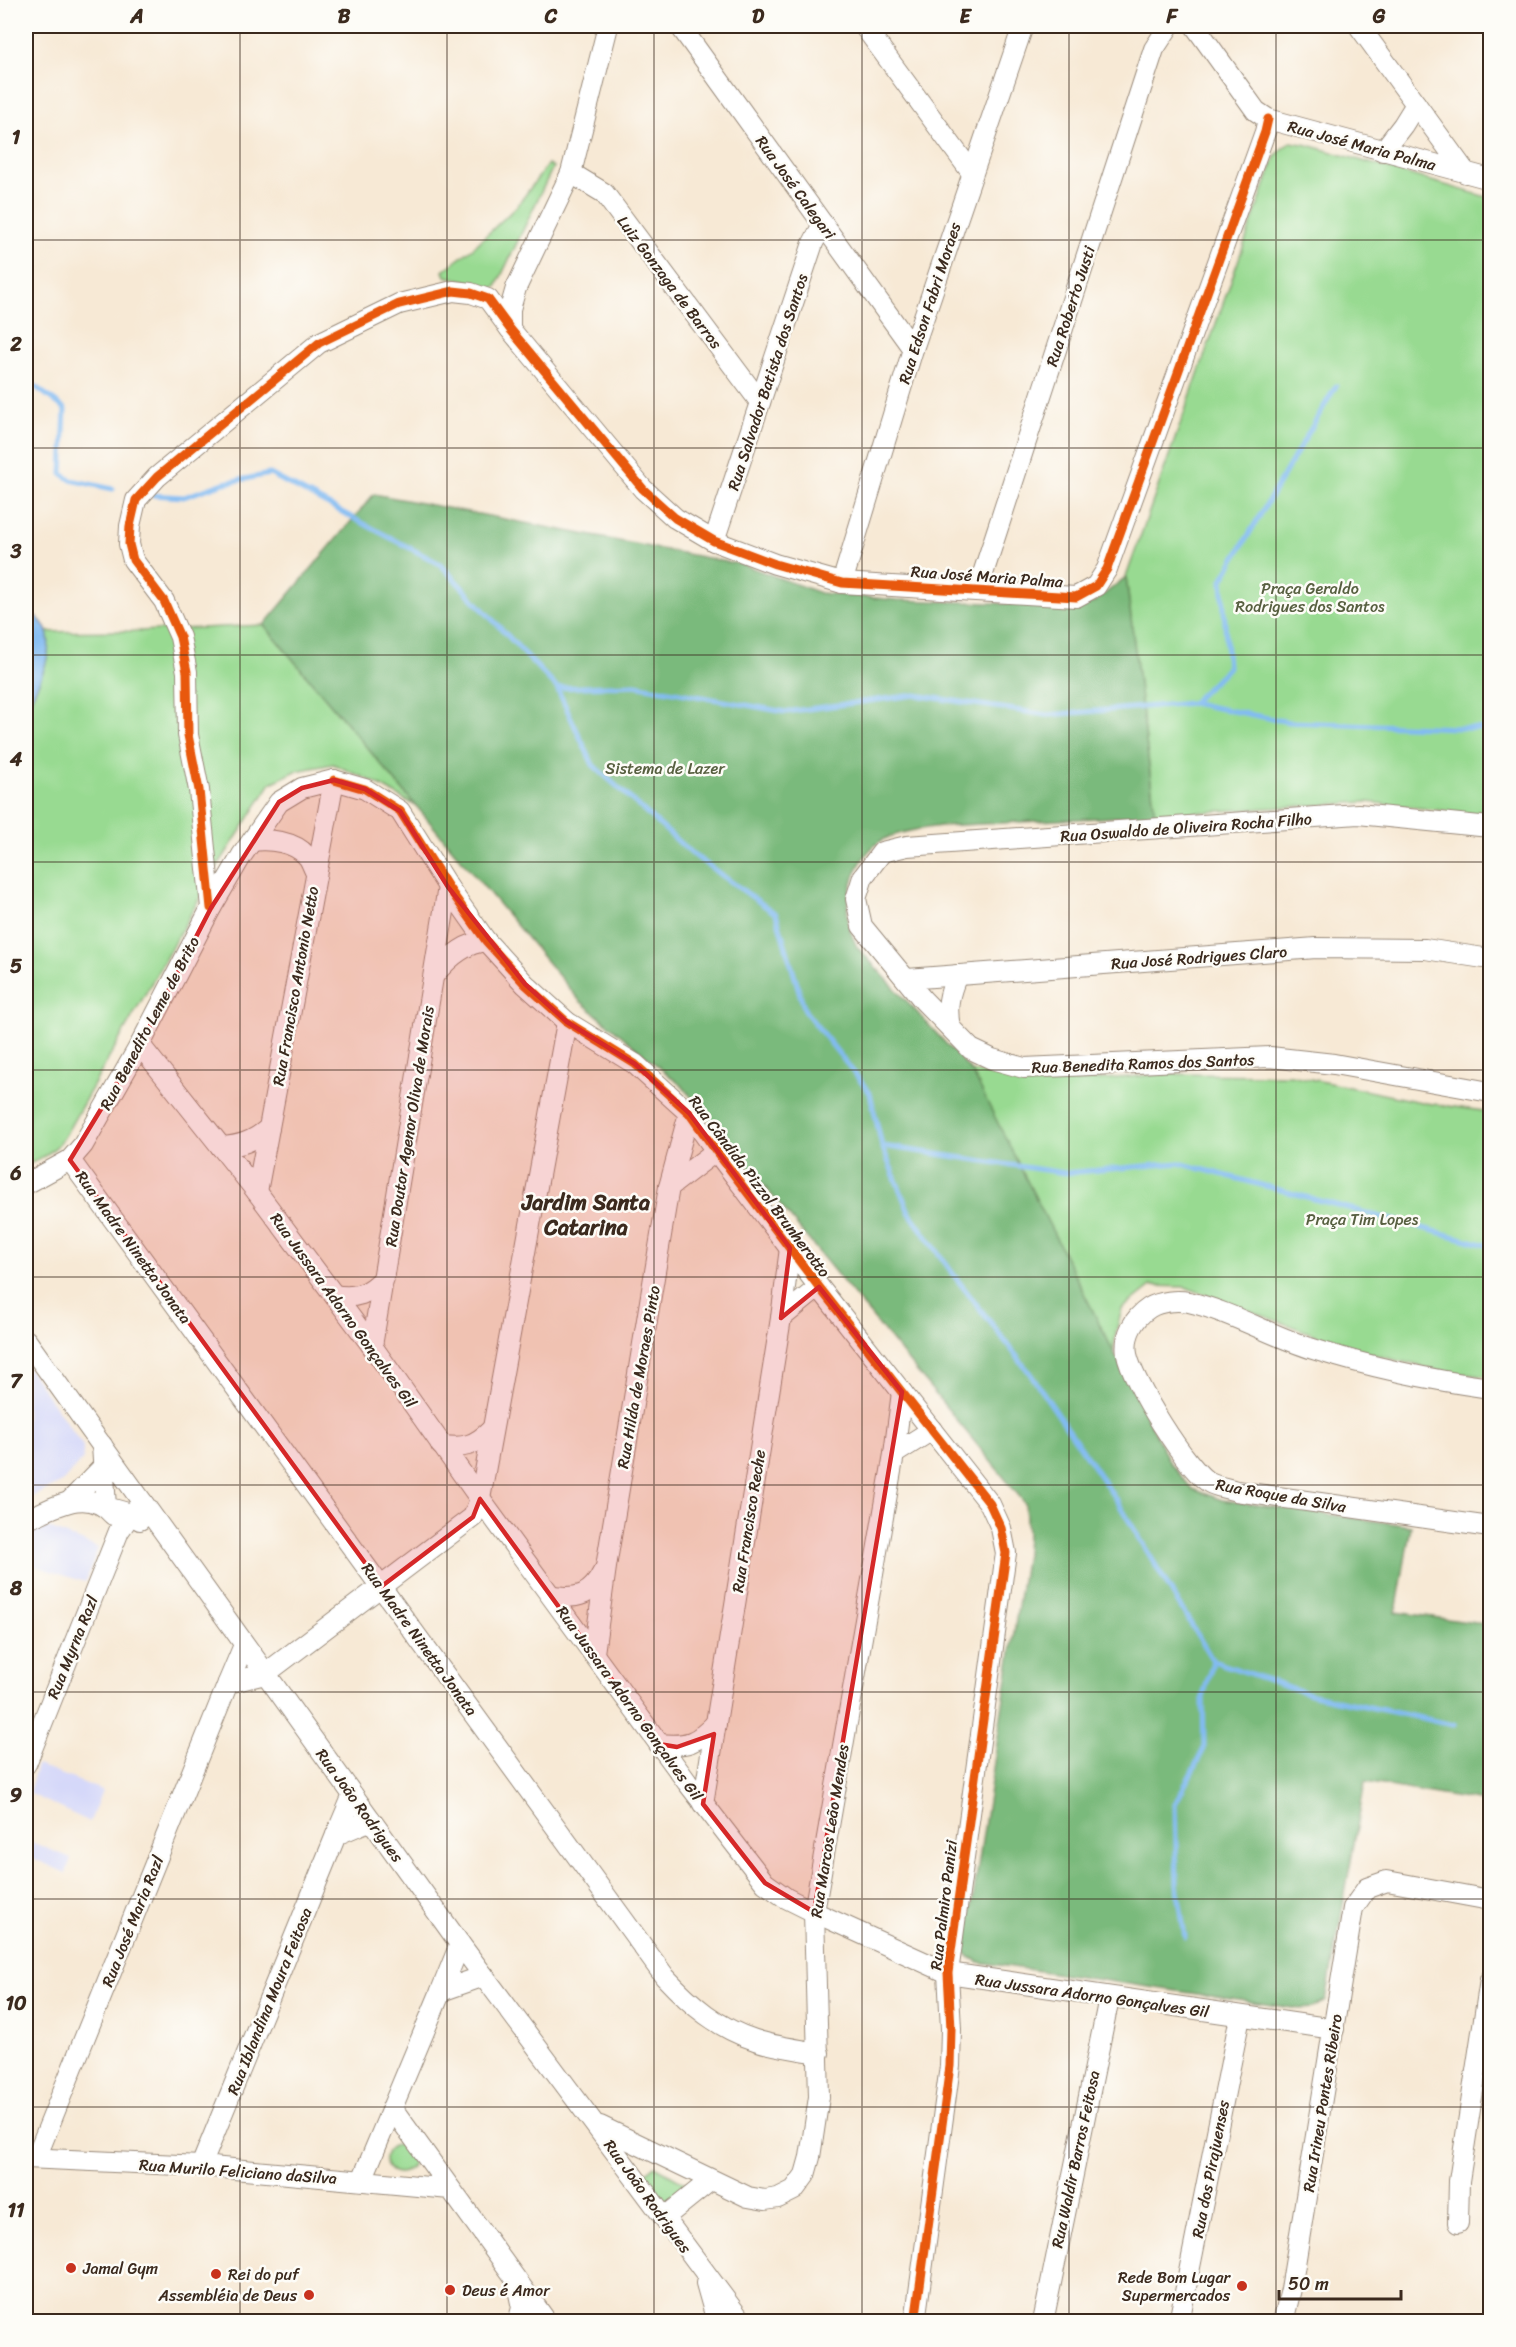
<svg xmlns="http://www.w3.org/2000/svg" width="1516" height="2347" viewBox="0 0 1516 2347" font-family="Sriracha,sans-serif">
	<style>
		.built { fill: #d5d8f9 }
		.green { fill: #98da91; stroke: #6a8258; stroke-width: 1.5 }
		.forest { fill: #7aba7b; stroke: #5a724c; stroke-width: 1.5 }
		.water { fill: #82bbf2; stroke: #5e7288; stroke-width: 1.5 }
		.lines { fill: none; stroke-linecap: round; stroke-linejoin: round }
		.stream { stroke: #82bbf2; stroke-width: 5 }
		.minor-casing { stroke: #998a7a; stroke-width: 22 }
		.minor { stroke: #fff; stroke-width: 20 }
		.cycleway-casing { stroke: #fdfcf7; stroke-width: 13 }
		.cycleway { stroke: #e8590c; stroke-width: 9 }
		.marked { fill: #d62828; fill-opacity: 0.2; stroke: #d62828; stroke-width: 4.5; stroke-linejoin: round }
		.grid { fill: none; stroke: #3b2a1e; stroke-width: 1.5; stroke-opacity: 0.55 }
		.poi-dot { fill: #c8321e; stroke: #fdfcf7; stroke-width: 2 }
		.labels { text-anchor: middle; stroke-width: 5; stroke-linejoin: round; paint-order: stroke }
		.street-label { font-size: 16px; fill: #3b2a1e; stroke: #fdfcf7 }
		.park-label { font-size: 16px; fill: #575f40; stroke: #fdfcf7 }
		.poi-label { font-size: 16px; fill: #3b2a1e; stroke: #fdfcf7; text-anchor: start }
		.district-label { font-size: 22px; font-weight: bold; fill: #3b2a1e; stroke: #fdfcf7 }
		.neatline { fill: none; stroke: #3b2a1e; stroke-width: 2 }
		.grid-label { font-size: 20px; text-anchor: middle; font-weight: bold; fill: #3b2a1e }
	</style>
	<rect width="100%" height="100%" fill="#fdfcf7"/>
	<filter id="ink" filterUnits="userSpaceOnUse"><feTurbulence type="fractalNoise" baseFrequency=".0167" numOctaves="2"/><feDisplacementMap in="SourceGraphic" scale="12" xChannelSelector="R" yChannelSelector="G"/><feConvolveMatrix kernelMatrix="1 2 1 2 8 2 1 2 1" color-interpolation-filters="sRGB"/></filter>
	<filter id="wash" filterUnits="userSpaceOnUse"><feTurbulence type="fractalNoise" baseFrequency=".008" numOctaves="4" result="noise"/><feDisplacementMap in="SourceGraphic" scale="24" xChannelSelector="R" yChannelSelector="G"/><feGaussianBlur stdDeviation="1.35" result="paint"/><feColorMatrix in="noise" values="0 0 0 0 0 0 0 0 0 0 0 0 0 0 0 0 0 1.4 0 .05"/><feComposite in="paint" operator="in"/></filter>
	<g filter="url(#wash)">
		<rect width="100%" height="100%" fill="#f7e9d5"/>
		<g class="built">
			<polygon points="26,1365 83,1446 83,1459 62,1482 26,1500"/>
			<polygon points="37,1523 98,1548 85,1582 26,1563 26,1549"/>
			<polygon points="37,1765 102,1790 90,1822 29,1793"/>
			<polygon points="26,1840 71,1858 66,1873 26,1855"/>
		</g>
		<g class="green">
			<polygon points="1291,142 1308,145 1490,198 1490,349 1486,386 1486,417 1490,422 1490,816 1367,802 1155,815 1126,577 1275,157 1283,148"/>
			<polygon points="548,164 553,167 496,287 488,291 467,281 445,276 443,271 473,248 518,205"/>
			<path d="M264,625L416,806L374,782L333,764L296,771L271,783L219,864L63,1139C53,1152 41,1160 26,1165V632L139,631Z"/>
			<polygon points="971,1071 1019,1080 1083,1081 1162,1074 1291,1075 1426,1103 1490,1112 1490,1377 1440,1371 1359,1351 1185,1287 1151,1286 1122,1309 1116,1332 1113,1353"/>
			<circle cx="399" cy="2159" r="14"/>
			<polygon points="655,2166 687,2184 665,2201 645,2173"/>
		</g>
		<path class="forest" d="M374,494L744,565L820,593L897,600L1081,606L1093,603L1126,577L1155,815L941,826C924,828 893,833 879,842C856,858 843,899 849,925C850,933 854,940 857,947L972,1072L1170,1463L1192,1489L1222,1500L1411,1526L1396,1612L1490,1625V1803L1365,1782L1326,2000L1313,2008L1300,2009L979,1962L969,1957L965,1951L1026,1554L1027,1535L1025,1503L683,1087L580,1001L264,625Z"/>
		<path class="water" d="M26,611C68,628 42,679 26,708Z"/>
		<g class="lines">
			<g class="stream">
				<polyline points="26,394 28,381 65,409 62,474 71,480 113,489"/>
				<polyline points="153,495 184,497 224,483 270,474 440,564 557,688 635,685 785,712 915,695 1048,715 1192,703 1289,722 1490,729"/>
				<polyline points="557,688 593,765 691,853 776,914 805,1011 870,1093 882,1146 909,1212 956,1278 1029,1372 1119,1504 1213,1661 1313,1695 1454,1725"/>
				<polyline points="1192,703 1228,668 1222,580 1336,386"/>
				<polyline points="882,1146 1065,1173 1179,1163 1490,1246"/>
				<polyline points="1185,1937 1177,1885 1175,1804 1204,1749 1203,1697 1213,1661"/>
			</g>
		</g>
	</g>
	<g filter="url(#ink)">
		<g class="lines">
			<g class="minor-casing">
				<g id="minor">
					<polyline points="680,26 913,349"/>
					<polyline points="864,26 972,173"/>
					<polyline points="1195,26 1256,111 1268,119 1490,179"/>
					<polyline points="1359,26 1466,173"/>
					<polyline points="1383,151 1403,125 1416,104"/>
					<polyline points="571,173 604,193 760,402"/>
					<polyline points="510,329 510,309 516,288 571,173 608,26"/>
					<polyline points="714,541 813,243 823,224"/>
					<polyline points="842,583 913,349 1023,26"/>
					<polyline points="978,589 1154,49 1169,26"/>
					<polyline points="334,780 365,789 400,811 448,887 486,941 525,984 567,1022 635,1064 689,1113 716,1151 819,1287 990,1504 1001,1528 1006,1553 948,1973 951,2029 950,2066 915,2322"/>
					<polyline points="1490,827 1358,814 907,846 882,852 863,877 856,899 862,926 923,1000 971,1049 992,1059 1024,1068 1270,1057 1334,1064 1490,1092"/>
					<path d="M252,841C270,839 294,841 307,856C311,860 313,868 316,873"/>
					<polyline points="211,908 199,790 188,735 187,672 180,637 164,601 133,560 129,544 130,526 136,500 157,477 319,343 399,304 453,291 471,293 488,299 510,329 643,489 675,518 714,541 775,564 842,583 1076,597 1096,586 1107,569 1265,132 1268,119"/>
					<path d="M435,974C448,958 465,943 486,941"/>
					<polyline points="907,979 1316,948 1425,949 1490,959"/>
					<path d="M950,1027C946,1007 949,994 957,975"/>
					<polyline points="140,1045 257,1192 372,1346 480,1499 687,1782 765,1883 786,1898 814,1912 948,1973 1334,2029"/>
					<path d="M221,1147C240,1146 254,1141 269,1128"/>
					<path d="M70,1160L665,1977C691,2005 718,2028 755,2040C775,2047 798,2049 819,2053"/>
					<polyline points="26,1184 70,1160 83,1145 140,1045 211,908 242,855 279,802 302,788 334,780"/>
					<polyline points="669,1187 716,1151"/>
					<polyline points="257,1192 334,780"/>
					<path d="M334,1295C356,1299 369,1294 384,1278"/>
					<polyline points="781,1318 819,1287"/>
					<polyline points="26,1340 460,1944 742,2322"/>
					<polyline points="372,1346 448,887"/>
					<path d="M1490,1388C1431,1380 1370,1367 1313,1349C1271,1336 1232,1312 1189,1302C1177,1300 1160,1301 1149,1308C1134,1318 1124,1335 1127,1354C1131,1379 1188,1472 1210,1483C1217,1487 1228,1488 1236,1491L1490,1527"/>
					<polyline points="102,1445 106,1507 131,1514 140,1520"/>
					<path d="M441,1445C463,1450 476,1445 492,1429"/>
					<polyline points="894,1454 932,1430"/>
					<polyline points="71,1500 103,1467"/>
					<path d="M26,1520C53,1508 89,1485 113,1515"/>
					<path d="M552,1596C578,1599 591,1596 603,1572"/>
					<polyline points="244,1645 228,1683 265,1674 473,1517 480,1499 567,1022"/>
					<polyline points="594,1653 606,1567 669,1187 689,1113"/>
					<path d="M659,1744C687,1747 697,1743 716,1723"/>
					<polyline points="26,1764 119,1531 131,1514 143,1503"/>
					<polyline points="353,1795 336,1835 371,1820"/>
					<polyline points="703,1804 781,1318 790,1248"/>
					<polyline points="460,1944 441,1991 484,1976"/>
					<polyline points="392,2108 547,2322"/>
					<polyline points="600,2126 748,2197 765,2200 778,2198 794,2190 805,2175 810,2157 819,2097 814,1912 894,1454 902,1392"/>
					<polyline points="26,2158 201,2166 450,2189"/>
					<polyline points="36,2158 228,1683"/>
					<polyline points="201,2166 336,1835"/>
					<polyline points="362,2180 441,1991"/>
					<polyline points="665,2217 711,2180"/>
					<polyline points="1458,2223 1459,2181 1490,1980"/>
					<polyline points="706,2283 717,2322"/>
					<polyline points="517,2284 522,2308 518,2322"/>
					<polyline points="1043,2322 1109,1998"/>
					<polyline points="1179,2322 1240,2017"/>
					<polyline points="1283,2322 1291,2289 1353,1908 1367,1888 1387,1881 1490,1900"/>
				</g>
			</g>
			<use href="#minor" class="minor"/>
			<g class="cycleway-casing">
				<g id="cycleway">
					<polyline points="334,780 365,789 400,811 448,887 486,941 525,984 567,1022 635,1064 689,1113 716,1151 819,1287 990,1504 1001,1528 1006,1553 948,1973 951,2029 950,2066 915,2322"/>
					<polyline points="211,908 199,790 188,735 187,672 180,637 164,601 133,560 129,544 130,526 136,500 157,477 319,343 399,304 453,291 471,293 488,299 510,329 643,489 675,518 714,541 775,564 842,583 1076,597 1096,586 1107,569 1265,132 1268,119"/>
				</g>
			</g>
			<use href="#cycleway" class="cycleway"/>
		</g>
	</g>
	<path class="marked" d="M334,780L365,789L400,811L448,887L525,984L567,1022L635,1064L689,1113L790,1248L781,1318L819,1287L902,1392L814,1912L765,1883L703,1804L714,1734L677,1747L659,1744L480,1499L473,1517L382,1586L70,1160L140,1045L211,908L279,802L302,788Z"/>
	<path class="grid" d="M240,26V2322M447,26V2322M654,26V2322M862,26V2322M1069,26V2322M1276,26V2322M26,240H1490M26,448H1490M26,655H1490M26,862H1490M26,1070H1490M26,1277H1490M26,1485H1490M26,1692H1490M26,1899H1490M26,2107H1490"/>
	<g class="poi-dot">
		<circle cx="71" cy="2268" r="6"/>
		<circle cx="216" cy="2274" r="6"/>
		<circle cx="1242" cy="2286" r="6"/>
		<circle cx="450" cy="2290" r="6"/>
		<circle cx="309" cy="2295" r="6"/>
	</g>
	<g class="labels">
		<g class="street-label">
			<text transform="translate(1362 145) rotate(15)" y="6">Rua José Maria Palma</text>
			<text transform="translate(796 187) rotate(54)" y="6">Rua José Calegari</text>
			<text transform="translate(670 282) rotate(53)" y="6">Luiz Gonzaga de Barros</text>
			<text transform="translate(929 303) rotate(-72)" y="6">Rua Edson Fabri Moraes</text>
			<text transform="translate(1070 306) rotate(-72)" y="6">Rua Roberto Justi</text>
			<text transform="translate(767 382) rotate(-72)" y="6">Rua Salvador Batista dos Santos</text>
			<text transform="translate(987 576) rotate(4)" y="6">Rua José Maria Palma</text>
			<text transform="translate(1186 827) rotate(-4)" y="6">Rua Oswaldo de Oliveira Rocha Filho</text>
			<text transform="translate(1199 957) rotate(-4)" y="6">Rua José Rodrigues Claro</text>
			<text transform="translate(295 986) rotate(-80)" y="6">Rua Francisco Antonio Netto</text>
			<text transform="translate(149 1023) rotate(-62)" y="6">Rua Benedito Leme de Brito</text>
			<text transform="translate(1143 1063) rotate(-2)" y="6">Rua Benedita Ramos dos Santos</text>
			<text transform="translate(409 1126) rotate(-81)" y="6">Rua Doutor Agenor Oliva de Morais</text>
			<text transform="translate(760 1186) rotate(53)" y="6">Rua Cândida Pizzol Brunherotto</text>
			<text transform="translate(134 1247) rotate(54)" y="6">Rua Madre Ninetta Jonata</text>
			<text transform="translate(344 1310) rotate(54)" y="6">Rua Jussara Adorno Gonçalves Gil</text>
			<text transform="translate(638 1377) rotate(-80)" y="6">Rua Hilda de Moraes Pinto</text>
			<text transform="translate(1281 1495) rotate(10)" y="6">Rua Roque da Silva</text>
			<text transform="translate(748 1521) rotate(-81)" y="6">Rua Francisco Reche</text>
			<text transform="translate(420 1639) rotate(54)" y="6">Rua Madre Ninetta Jonata</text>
			<text transform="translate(72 1647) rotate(-68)" y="6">Rua Myrna Razl</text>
			<text transform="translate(630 1703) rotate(54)" y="6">Rua Jussara Adorno Gonçalves Gil</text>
			<text transform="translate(360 1805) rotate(54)" y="6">Rua João Rodrigues</text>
			<text transform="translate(829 1831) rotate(-81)" y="6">Rua Marcos Leão Mendes</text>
			<text transform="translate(943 1905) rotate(-83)" y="6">Rua Palmiro Panizi</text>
			<text transform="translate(132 1921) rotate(-68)" y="6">Rua José Maria Razl</text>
			<text transform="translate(1092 1995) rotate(8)" y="6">Rua Jussara Adorno Gonçalves Gil</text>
			<text transform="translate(269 2001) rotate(-68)" y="6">Rua Iblandina Moura Feitosa</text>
			<text transform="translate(1322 2103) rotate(-81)" y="6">Rua Irineu Pontes Ribeiro</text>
			<text transform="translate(1075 2159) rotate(-78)" y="6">Rua Waldir Barros Feitosa</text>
			<text transform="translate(1210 2169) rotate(-79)" y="6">Rua dos Pirajuenses</text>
			<text transform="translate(238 2171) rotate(4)" y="6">Rua Murilo Feliciano daSilva</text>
			<text transform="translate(648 2196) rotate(54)" y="6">Rua João Rodrigues</text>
		</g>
		<g class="park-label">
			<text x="1310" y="594">Praça Geraldo<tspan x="1310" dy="18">Rodrigues dos Santos</tspan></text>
			<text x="665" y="774">Sistema de Lazer</text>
			<text x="1362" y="1225">Praça Tim Lopes</text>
		</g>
		<g class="poi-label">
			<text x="83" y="2274">Jamal Gym</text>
			<text x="228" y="2280">Rei do puf</text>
			<text x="1230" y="2283" text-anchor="end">Rede Bom Lugar<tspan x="1230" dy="18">Supermercados</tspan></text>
			<text x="462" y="2296">Deus é Amor</text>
			<text x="297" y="2301" text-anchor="end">Assembléia de Deus</text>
		</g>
		<g class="district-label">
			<text x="586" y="1210">Jardim Santa<tspan x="586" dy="25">Catarina</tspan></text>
		</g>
	</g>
	<rect width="1516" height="2347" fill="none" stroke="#fdfcf7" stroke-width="66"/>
	<path d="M1279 2290v9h122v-9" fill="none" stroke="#3b2a1e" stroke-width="3"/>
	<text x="1288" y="2290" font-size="18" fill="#3b2a1e" stroke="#fdfcf7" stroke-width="4.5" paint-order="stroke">50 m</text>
	<rect x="33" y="33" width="1450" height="2281" class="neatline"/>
	<g class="grid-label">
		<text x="137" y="23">A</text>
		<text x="344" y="23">B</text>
		<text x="551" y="23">C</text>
		<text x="758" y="23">D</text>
		<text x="965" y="23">E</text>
		<text x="1172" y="23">F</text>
		<text x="1379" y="23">G</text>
		<text x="16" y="144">1</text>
		<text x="16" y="351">2</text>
		<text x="16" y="558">3</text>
		<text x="16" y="766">4</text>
		<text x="16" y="973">5</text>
		<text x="16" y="1180">6</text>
		<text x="16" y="1388">7</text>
		<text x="16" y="1595">8</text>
		<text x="16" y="1802">9</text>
		<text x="16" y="2010">10</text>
		<text x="16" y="2217">11</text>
	</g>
</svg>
